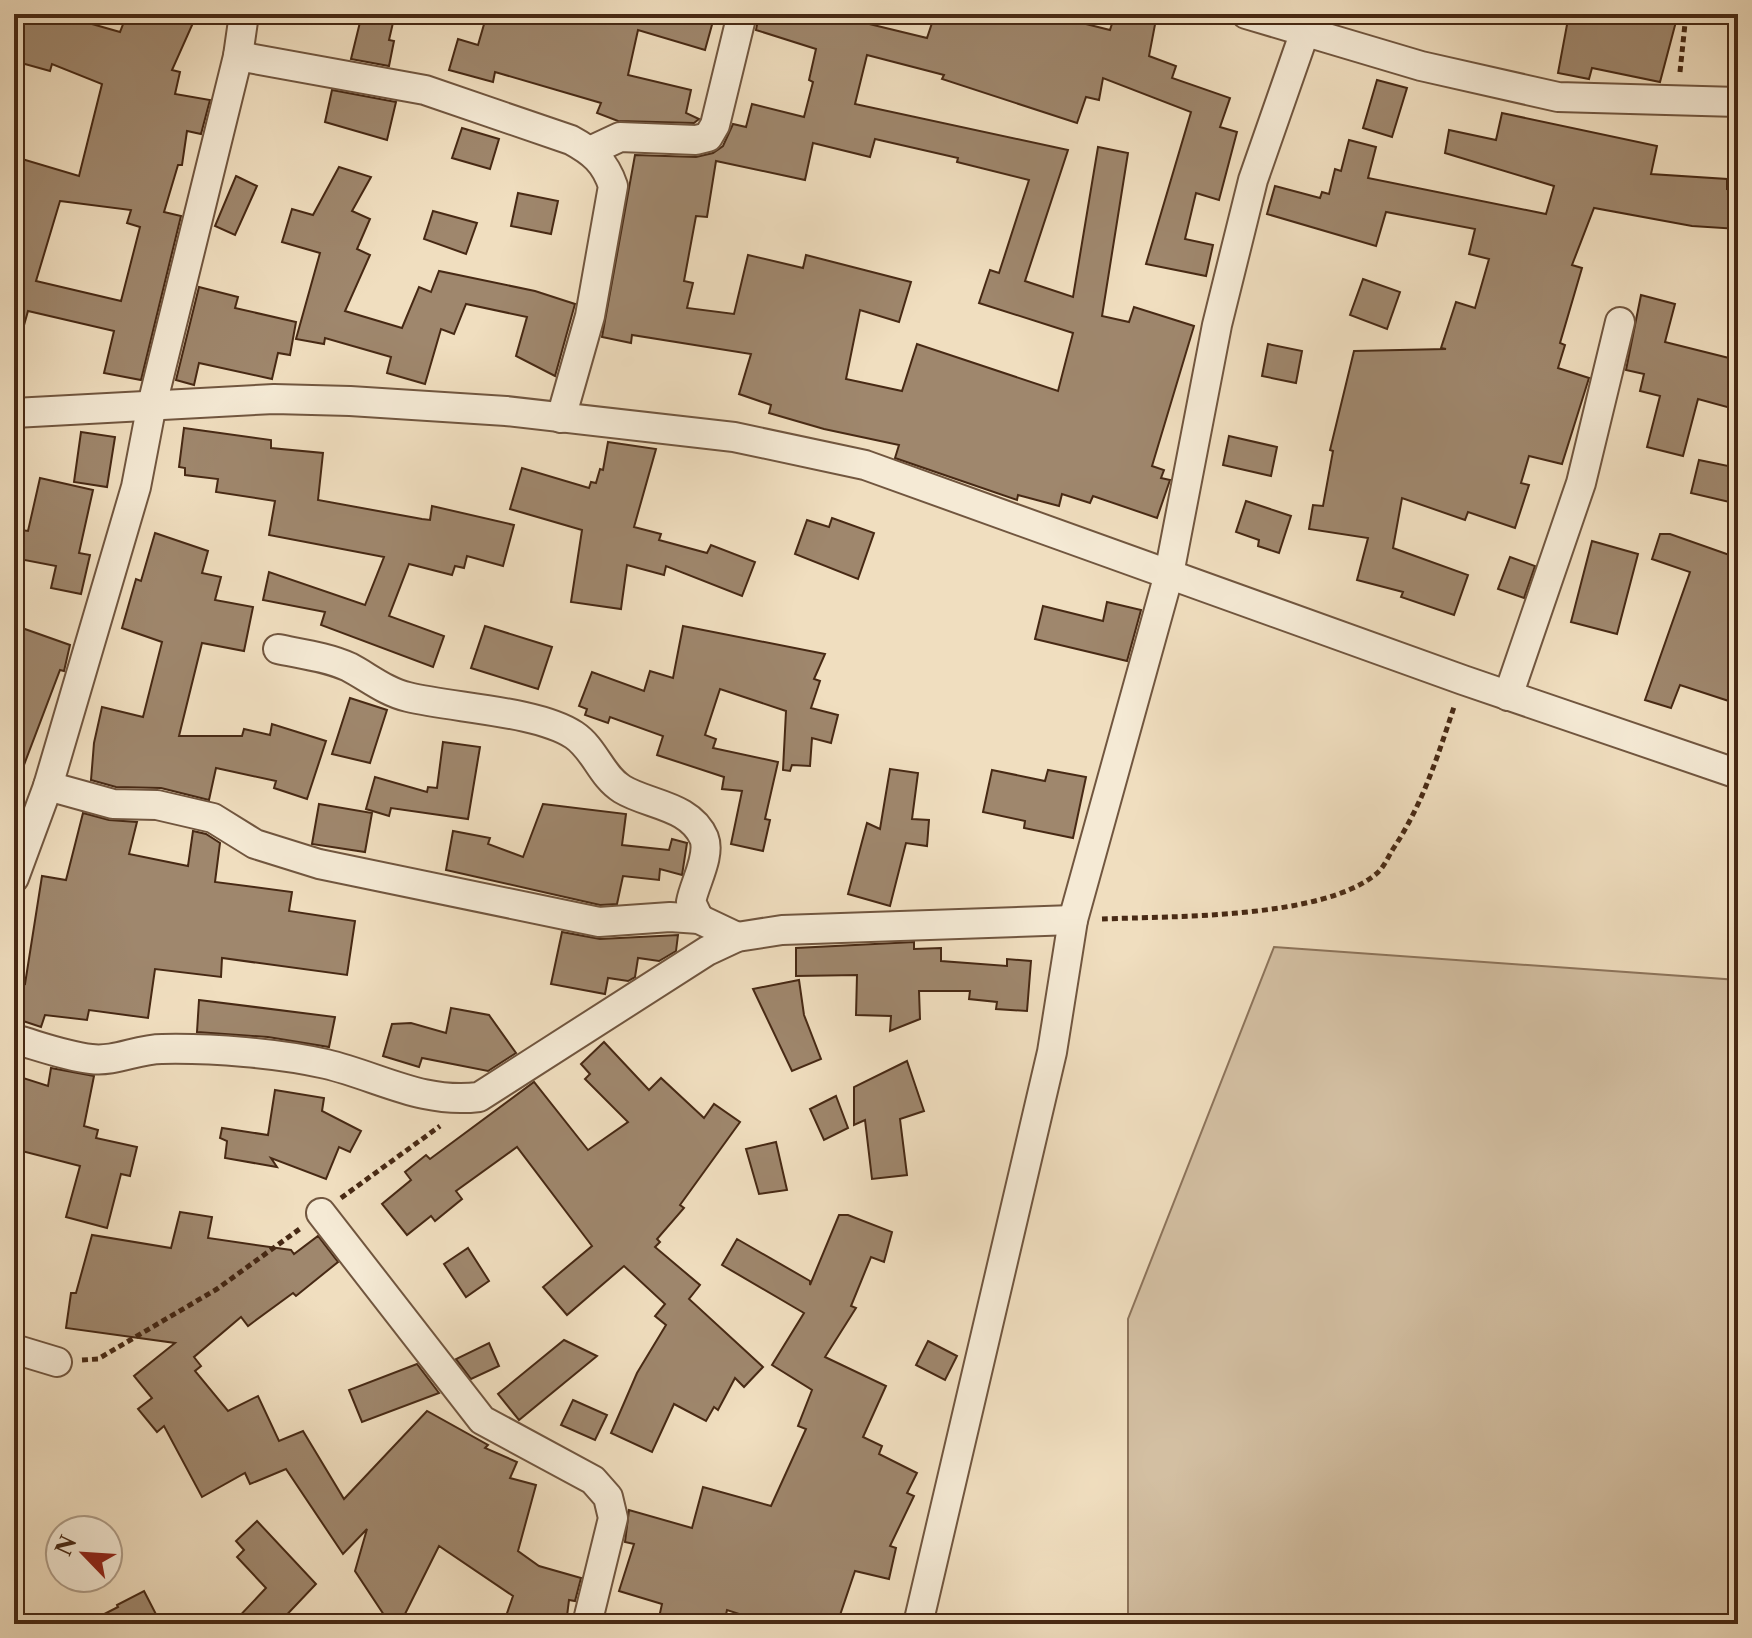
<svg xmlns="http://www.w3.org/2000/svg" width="1752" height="1638" viewBox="0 0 1752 1638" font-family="'Libre Caslon Text',serif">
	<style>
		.green { fill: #d3bfa2; stroke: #8d745b; stroke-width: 2 }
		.building { fill: #9f876d; stroke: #472914; stroke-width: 2; fill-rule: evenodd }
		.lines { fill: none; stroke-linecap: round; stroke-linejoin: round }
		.minor-casing { stroke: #71563f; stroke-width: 32 }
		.path { stroke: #472914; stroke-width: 5; stroke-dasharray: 6 4; stroke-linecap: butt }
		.minor { stroke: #f5ead5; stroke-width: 28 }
	</style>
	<rect width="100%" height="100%" fill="#f0debf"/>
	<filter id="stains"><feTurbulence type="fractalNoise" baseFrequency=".0025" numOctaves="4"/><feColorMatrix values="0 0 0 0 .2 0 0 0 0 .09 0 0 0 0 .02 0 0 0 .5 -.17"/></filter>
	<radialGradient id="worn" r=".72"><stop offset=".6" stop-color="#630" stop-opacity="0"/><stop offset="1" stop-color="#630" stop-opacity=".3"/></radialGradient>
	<polygon class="green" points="1274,947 1738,980 1738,1624 1128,1624 1128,1319"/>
	<g class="building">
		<path d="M20,14H72L71,18L120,32L127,14H197L172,70L180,72L175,94L210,100L201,134L187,131L182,165H178L164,212L181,216L141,380L104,373L114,331L28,311L21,336L14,335V225L23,193L14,190V186L22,159L79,176L102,84L52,64L50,71L14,61V36ZM60,201L131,210L127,223L140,227L121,301L36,281Z"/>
		<polygon points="362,14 395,14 389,40 394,41 389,66 351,59"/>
		<polygon points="487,14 715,14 705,50 638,30 628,75 691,90 686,113 699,119 694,123 618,121 597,113 601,103 495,72 493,82 449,70 458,39 478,45"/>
		<path d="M759,14H844L862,18L861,22L927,38L935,14H1063L1062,18L1110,30L1115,14H1157L1149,56L1176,66L1172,78L1230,98L1220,127L1237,132L1219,200L1196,193L1185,239L1213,245L1206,276L1146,264L1191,112L1103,78L1099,100L1086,97L1077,123L942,79L944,75L867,55L855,104L1068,150L1025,281L1073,297L1098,147L1128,153L1102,316L1129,322L1134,307L1194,326L1152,466L1164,470L1161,478L1170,480L1157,518L1093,496L1090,503L1062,494L1059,506L1018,495L1017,500L895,458L899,445L824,429L769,413L771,405L739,394L751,354L632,335L631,343L602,337L635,155L696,157L713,153L723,146L733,124L746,127L752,104L804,117L813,82L809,80L816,49L756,30ZM875,139L958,158L957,162L1029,180L999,273L990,270L979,303L1073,333L1058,391L917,344L902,391L846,379L860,310L899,322L911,282L806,255L803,268L748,255L734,314L687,308L693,283L684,281L696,216L707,217L716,161L805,180L813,143L870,157Z"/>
		<polygon points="1569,14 1678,14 1660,82 1592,68 1589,79 1558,73"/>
		<polygon points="1377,80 1407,88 1392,137 1363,128"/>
		<polygon points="332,90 396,102 387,140 325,122"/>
		<polygon points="1502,113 1657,146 1651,174 1727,179 1727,189 1738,190 1738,229 1692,226 1594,208 1572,265 1582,268 1560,343 1565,345 1558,368 1589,378 1562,464 1529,456 1521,483 1529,485 1515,528 1468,512 1465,520 1402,498 1393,548 1468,575 1454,615 1401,597 1403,592 1357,580 1368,538 1309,529 1313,505 1323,506 1333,451 1330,450 1354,351 1446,349 1441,348 1456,302 1475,308 1489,259 1469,254 1475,229 1386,212 1376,246 1267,214 1275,186 1320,198 1322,192 1329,194 1335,169 1341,171 1349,140 1376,147 1368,178 1546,214 1554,186 1445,153 1449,130 1496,140"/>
		<polygon points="462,128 499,139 490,169 452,158"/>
		<polygon points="339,167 371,177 352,211 370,219 357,249 370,255 345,311 402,328 419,287 431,292 439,271 535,291 575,304 555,376 516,356 527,317 466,304 454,334 441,329 425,384 387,373 391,357 325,338 324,344 296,339 320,253 282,242 292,209 313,215"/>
		<polygon points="236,176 257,186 235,235 215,226"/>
		<polygon points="518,193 558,201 551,234 511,226"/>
		<polygon points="433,211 477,223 466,254 424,239"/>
		<polygon points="1363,279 1400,292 1387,329 1350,315"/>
		<polygon points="199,287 238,297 235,308 296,322 290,355 278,353 272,379 199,363 194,385 176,380"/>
		<polygon points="1641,295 1675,304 1665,342 1737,360 1731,384 1738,385 1738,410 1698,399 1683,456 1647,447 1660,396 1640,391 1644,374 1626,370"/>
		<polygon points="1268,344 1302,351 1296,383 1262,376"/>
		<polygon points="184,428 271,440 271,448 323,453 318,500 422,519 430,520 432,506 514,525 503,566 467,556 464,568 455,566 452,575 409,564 389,616 444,636 433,667 321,625 325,612 263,600 269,572 365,605 384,557 269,535 275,501 216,492 218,479 185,475 185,468 179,467"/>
		<polygon points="81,432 115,437 107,487 74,482"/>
		<polygon points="1229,436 1277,447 1271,476 1223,465"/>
		<polygon points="608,442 656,449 634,527 661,534 659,540 707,553 711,545 755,562 742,596 666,566 664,575 627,565 621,609 571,602 582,530 510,509 522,468 589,488 591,482 596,483 600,469 603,470"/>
		<polygon points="1699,460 1738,468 1738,504 1691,493"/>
		<polygon points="40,478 93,490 79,553 90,555 81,594 51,588 56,566 14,558 14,529 28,531"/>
		<polygon points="1246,501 1291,516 1279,553 1258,546 1259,540 1236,532"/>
		<polygon points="832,518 874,533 858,579 795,554 807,520 829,527"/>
		<polygon points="155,533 208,551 202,573 221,577 215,600 253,607 244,651 202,643 179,736 242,736 244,729 270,735 272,724 326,741 307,799 274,788 276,781 216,768 209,800 161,788 116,787 91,780 94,743 102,707 143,717 162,642 122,628 136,579 141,581"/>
		<polygon points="1660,534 1670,534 1738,558 1738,704 1680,685 1671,708 1645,700 1690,572 1652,559"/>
		<polygon points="1592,541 1638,554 1617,634 1571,622"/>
		<polygon points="1510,557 1535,566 1524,598 1498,589"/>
		<polygon points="1107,602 1141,610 1127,661 1035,639 1043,606 1103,621"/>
		<polygon points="485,626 552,647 538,689 471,668"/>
		<polygon points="683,626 825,654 814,679 820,681 811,708 838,715 831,743 812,738 810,766 792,765 790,771 783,770 786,711 720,689 705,735 716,739 713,748 778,762 765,819 770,820 763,851 731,844 742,791 722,789 724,777 657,755 663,736 610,717 608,723 585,715 587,709 579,706 592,672 644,691 650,671 673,678"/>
		<polygon points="22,628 70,645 64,671 60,670 16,786 14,629"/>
		<polygon points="350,698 387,710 370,763 332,754"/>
		<polygon points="443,742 480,747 468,819 391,808 389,816 366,809 375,777 427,792 428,787 437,788"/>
		<polygon points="890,769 918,773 912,819 929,820 927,846 906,843 890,906 848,894 867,823 880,829"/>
		<polygon points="992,770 1045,781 1048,770 1086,777 1073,838 1024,828 1025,821 983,812"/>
		<polygon points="319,804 372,813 365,852 312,844"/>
		<polygon points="543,804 626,814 622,845 669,850 672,839 687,843 682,875 660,869 659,880 623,876 617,904 600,905 446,870 453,831 490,838 488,844 523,857"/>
		<polygon points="83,813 109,820 137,822 129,854 188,866 193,831 206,834 220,843 215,882 292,892 289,911 355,921 347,975 222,958 221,977 155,969 148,1018 89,1010 87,1020 45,1015 41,1027 14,1018 14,981 25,984 42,876 66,880"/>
		<polygon points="562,932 600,939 678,935 676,951 659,961 638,958 635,977 628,981 608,978 605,994 551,984"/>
		<polygon points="914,942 914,949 941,948 941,961 1007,966 1007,959 1031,961 1027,1011 996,1009 997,1002 969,999 970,991 919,991 920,1019 890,1031 891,1016 856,1015 857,975 796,976 796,948"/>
		<polygon points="799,980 804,1015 821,1059 792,1071 753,989"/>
		<polygon points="199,1000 335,1017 329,1047 268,1037 197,1032"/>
		<polygon points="451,1008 489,1015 516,1053 488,1071 422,1058 419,1067 383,1056 392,1024 411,1023 446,1033"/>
		<polygon points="604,1042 649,1090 661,1078 704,1118 714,1104 740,1122 680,1205 684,1208 657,1239 660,1242 655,1247 700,1285 689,1299 763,1367 744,1387 735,1378 718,1410 714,1407 706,1421 674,1404 652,1452 611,1433 637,1373 666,1325 655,1316 665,1304 624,1266 567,1315 543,1287 592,1246 517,1147 456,1191 462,1199 435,1221 431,1216 407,1235 382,1204 411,1180 405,1172 426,1155 430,1159 534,1082 588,1150 628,1122 585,1079 590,1074 581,1064"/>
		<polygon points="907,1061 924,1111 900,1119 907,1175 872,1179 865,1120 854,1125 854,1087"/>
		<polygon points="51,1068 94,1076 84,1126 98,1130 96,1138 137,1147 130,1176 121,1174 107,1228 66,1217 80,1166 14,1149 14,1075 48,1086"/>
		<polygon points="275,1090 324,1098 322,1111 361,1131 350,1152 339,1147 326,1179 271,1158 277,1167 225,1158 227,1141 220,1138 222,1128 268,1135"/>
		<polygon points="836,1096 848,1128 824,1140 810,1109"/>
		<polygon points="776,1142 787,1190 759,1194 746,1149"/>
		<polygon points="180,1212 212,1217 208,1238 291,1250 294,1254 318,1236 338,1262 296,1296 293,1293 248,1326 241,1317 194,1357 201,1366 195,1371 228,1411 258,1396 279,1441 303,1431 344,1499 427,1411 488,1445 485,1448 517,1462 510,1478 536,1485 518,1551 539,1566 581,1578 575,1601 569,1600 566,1624 518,1624 505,1619 513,1596 439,1546 400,1624 390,1624 355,1571 367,1529 343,1554 286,1469 250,1484 245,1473 202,1497 164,1426 157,1432 138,1409 152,1398 134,1376 175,1343 66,1328 71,1293 76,1293 92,1235 171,1248"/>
		<polygon points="839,1215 848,1215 892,1232 884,1262 871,1257 851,1306 856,1308 825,1357 886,1386 863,1437 882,1446 879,1454 917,1473 907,1493 914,1496 890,1546 896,1548 889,1579 855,1571 837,1624 770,1624 727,1610 724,1624 658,1622 662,1604 619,1591 634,1544 625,1542 629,1510 692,1528 703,1487 771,1506 806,1429 798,1426 812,1390 772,1365 804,1313 722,1265 737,1239 810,1281 810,1285"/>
		<polygon points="468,1248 489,1281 466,1297 444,1264"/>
		<polygon points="564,1340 597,1356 519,1420 498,1394"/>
		<polygon points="928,1341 957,1356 945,1380 916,1365"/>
		<polygon points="489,1343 499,1366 471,1379 456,1359"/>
		<polygon points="417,1364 439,1393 362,1422 349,1390"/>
		<polygon points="573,1400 607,1415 595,1440 561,1425"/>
		<polygon points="257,1521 316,1584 278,1624 232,1624 266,1588 237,1557 244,1550 236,1541"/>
		<polygon points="144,1591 161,1624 85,1624 118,1607 117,1605"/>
	</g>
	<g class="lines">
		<g class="minor-casing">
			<g id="minor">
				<polyline points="1246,14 1421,66 1558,97 1738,102"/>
				<path d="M238,56L425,90L571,140C593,152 605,162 613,186L590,316L561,418"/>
				<polyline points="590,151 620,137 696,140 708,137 715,125 742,14"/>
				<polyline points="14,413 274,399 350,401 506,411 734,437 865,465 1463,680 1738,774"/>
				<path d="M278,649C302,654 327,657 349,667C368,677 386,692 408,697C453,708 538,711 574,735C595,749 601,776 622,789C648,805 690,805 704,838C711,856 694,884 691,902L699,919"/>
				<polyline points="1508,696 1581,483 1620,322"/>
				<polyline points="48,786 113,804 157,805 213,818 255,844 319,864 599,922 670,917 699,919 737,937"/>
				<polyline points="14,878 48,786 136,487 151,409 238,56 244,14"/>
				<path d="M14,1039C39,1046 65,1056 91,1059C116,1062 137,1049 162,1049C212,1048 278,1053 326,1064C380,1077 422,1104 479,1097L707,951L737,937L782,930L1073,920"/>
				<polyline points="321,1213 482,1420 593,1480 608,1497 613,1518 587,1624"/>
				<polyline points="14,1349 57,1362"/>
				<polyline points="918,1624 1052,1052 1073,920 1169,574 1217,325 1253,180 1311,14"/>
			</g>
		</g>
		<g class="path">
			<polyline points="1680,72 1686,14"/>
			<path d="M1102,919C1172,916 1322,919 1376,874C1383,869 1388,857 1393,849C1423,804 1438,755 1455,704"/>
			<polyline points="341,1198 440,1126"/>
			<polyline points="82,1360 98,1359 217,1289 301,1228"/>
		</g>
		<use href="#minor" class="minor"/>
	</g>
	<rect width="1752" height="1638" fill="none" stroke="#f0debf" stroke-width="48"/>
	<rect x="16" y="16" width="1720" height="1606" fill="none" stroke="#472914" stroke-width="4"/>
	<rect x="24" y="24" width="1704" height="1590" fill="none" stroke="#472914" stroke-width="2"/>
	<g transform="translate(84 1554) rotate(295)"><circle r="38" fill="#f5ead5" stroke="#af9d88" stroke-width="2"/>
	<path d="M0-6L14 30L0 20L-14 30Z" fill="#8f2418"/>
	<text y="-12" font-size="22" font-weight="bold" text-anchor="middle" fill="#472914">N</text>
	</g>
	<rect width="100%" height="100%" filter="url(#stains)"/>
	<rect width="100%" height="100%" fill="url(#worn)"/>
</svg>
